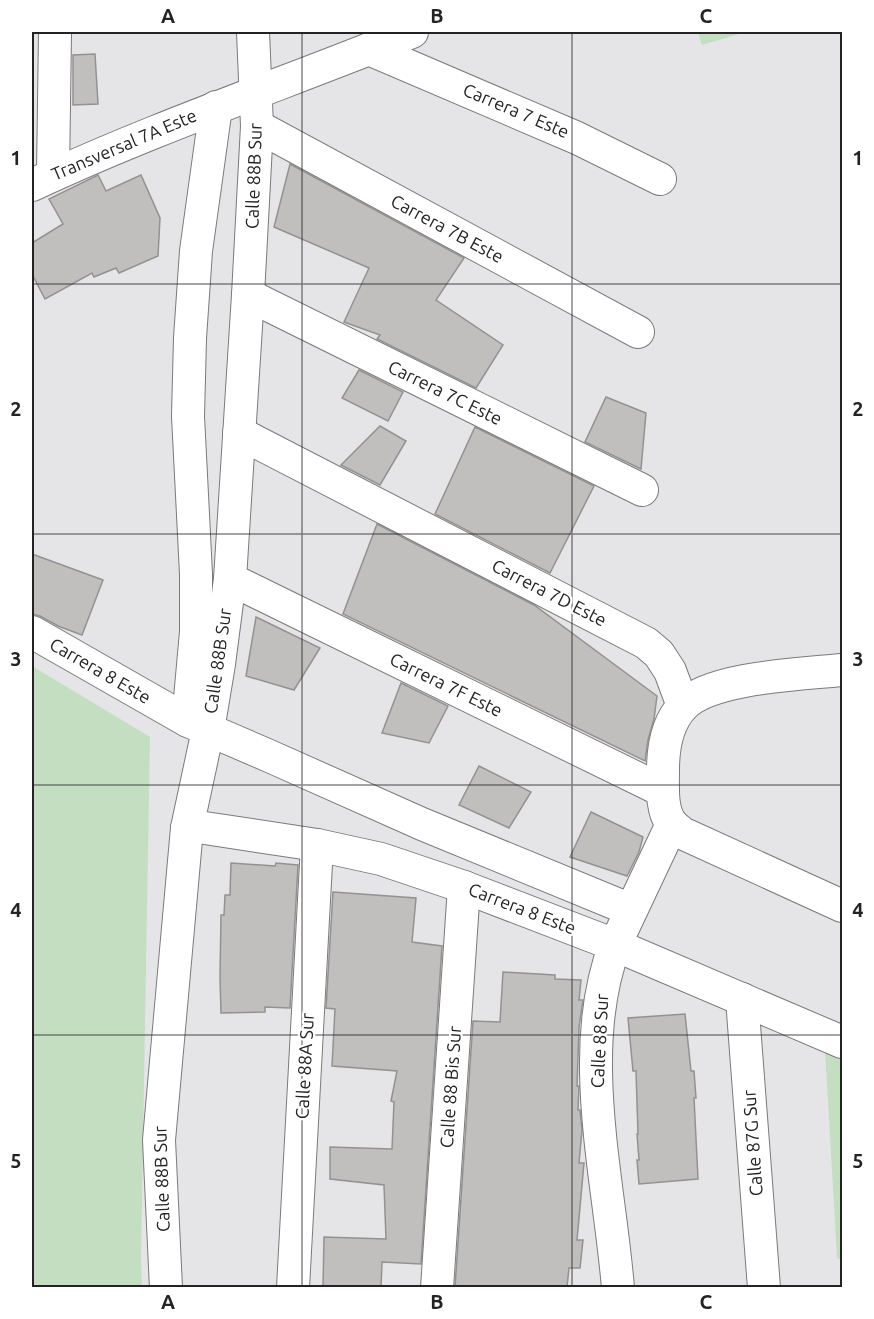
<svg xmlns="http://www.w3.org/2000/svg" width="874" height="1319" viewBox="0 0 874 1319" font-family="Ubuntu,sans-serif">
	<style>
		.green { fill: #c4dec2 }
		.building { fill: #c0bfbd; stroke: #949291; stroke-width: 1.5 }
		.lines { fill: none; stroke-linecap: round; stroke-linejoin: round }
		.minor-casing { stroke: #7a7a7c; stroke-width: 34 }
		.minor { stroke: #fff; stroke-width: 32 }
		.grid { fill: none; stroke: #232324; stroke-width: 1.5; stroke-opacity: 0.55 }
		.labels { text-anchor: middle; stroke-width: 4.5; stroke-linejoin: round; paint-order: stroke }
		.street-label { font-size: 18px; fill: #232324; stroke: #fff }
		.neatline { fill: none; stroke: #232324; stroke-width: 2 }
		.grid-label { font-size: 20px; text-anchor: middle; font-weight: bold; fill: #232324 }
	</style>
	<rect width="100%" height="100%" fill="#e5e5e7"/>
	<g class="green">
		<polygon points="698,32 746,32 702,45"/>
		<polygon points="32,666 150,737 141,1258 142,1287 32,1287"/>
		<polygon points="825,1049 842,1056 842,1260 837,1258"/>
	</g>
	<g class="building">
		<polygon points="95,54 98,104 73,105 73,55"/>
		<polygon points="290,164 464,258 436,300 503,345 476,388 377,339 380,335 344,322 369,268 274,227"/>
		<polygon points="98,175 106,191 141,175 160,218 158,256 119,273 116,268 94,277 92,273 45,299 32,274 32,243 63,224 49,199"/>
		<polygon points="359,370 403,392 388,421 342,398"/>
		<polygon points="606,397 646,413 641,469 585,442"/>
		<polygon points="380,426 406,441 380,485 341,465"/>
		<polygon points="475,427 594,486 550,573 435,514"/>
		<polygon points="377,524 534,605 657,696 654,719 648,740 645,761 343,614"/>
		<polygon points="32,554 103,580 82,635 58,626 40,616 32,614"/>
		<polygon points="256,617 320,648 294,690 246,676"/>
		<polygon points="401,683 448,706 429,743 382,733"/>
		<polygon points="479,766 531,792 509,828 459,805"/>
		<polygon points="591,812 643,837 639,852 627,876 570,857"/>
		<polygon points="231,863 275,866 276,863 298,865 290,1008 265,1007 265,1012 221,1013 220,977 221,915 224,915 225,895 230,895"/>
		<polygon points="333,892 416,898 412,942 442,946 421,1264 382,1262 381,1287 323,1287 324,1237 386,1239 384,1185 330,1179 330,1147 392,1149 394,1102 391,1101 397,1071 332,1066 335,1009 326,1008"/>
		<polygon points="503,972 555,975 555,979 581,980 579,1000 583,1000 579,1027 577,1086 579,1086 578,1110 580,1110 582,1130 579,1163 584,1163 577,1240 583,1240 580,1268 569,1268 567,1287 455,1287 473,1021 500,1022"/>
		<polygon points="685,1014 691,1071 694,1071 696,1098 694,1098 698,1179 639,1184 637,1160 639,1160 637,1134 638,1134 636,1071 633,1071 628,1018"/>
	</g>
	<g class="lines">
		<g class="minor-casing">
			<g id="minor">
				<polyline points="369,49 577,138 660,179"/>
				<polyline points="257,126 638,332"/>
				<polyline points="53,174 55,32"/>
				<path d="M32,185C156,127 286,83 412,32"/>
				<polyline points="248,295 642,490"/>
				<polyline points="239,433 646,643 659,654 670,671 683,706"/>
				<polyline points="230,579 663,791"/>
				<polyline points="32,632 188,721 267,755 422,824 631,910"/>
				<path d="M842,670C803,674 710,677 683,706C667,723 663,747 663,770C663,787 661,809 671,823C674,827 679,830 682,833L842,906"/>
				<polyline points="188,721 196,632 196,574 188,416 190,338 196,251 216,107"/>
				<polyline points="187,828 198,827 317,845 381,859 464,887 615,945 842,1042"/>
				<polyline points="742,999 764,1288"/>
				<polyline points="166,1288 159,1140 187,828 208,730 219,664 230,579 248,295 257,126 253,32"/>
				<polyline points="293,1288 317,845"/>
				<polyline points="437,1288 464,887"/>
				<path d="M618,1288C609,1178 575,1050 615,945L672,824"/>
			</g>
		</g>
		<use href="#minor" class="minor"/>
	</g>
	<path class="grid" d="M302,32V1288M572,32V1288M32,284H842M32,534H842M32,785H842M32,1035H842"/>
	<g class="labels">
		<g class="street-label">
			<text transform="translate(516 111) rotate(23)" y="6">Carrera 7 Este</text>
			<text transform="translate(124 145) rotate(-23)" y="6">Transversal 7A Este</text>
			<text transform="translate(254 176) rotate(-88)" y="6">Calle 88B Sur</text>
			<text transform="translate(447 229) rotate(28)" y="6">Carrera 7B Este</text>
			<text transform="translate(445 393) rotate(26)" y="6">Carrera 7C Este</text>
			<text transform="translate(549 593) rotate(27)" y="6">Carrera 7D Este</text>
			<text transform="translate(218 661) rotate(-82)" y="6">Calle 88B Sur</text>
			<text transform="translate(100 671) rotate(30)" y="6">Carrera 8 Este</text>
			<text transform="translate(446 685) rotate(26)" y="6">Carrera 7F Este</text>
			<text transform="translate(522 909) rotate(21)" y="6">Carrera 8 Este</text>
			<text transform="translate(600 1041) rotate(-87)" y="6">Calle 88 Sur</text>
			<text transform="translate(305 1066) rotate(-87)" y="6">Calle 88A Sur</text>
			<text transform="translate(451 1087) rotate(-86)" y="6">Calle 88 Bis Sur</text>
			<text transform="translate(753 1143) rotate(-94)" y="6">Calle 87G Sur</text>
			<text transform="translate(162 1179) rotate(-92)" y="6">Calle 88B Sur</text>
		</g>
	</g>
	<rect width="874" height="1319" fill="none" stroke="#ffffff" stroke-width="66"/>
	<rect x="33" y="33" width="808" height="1253" class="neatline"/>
	<g class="grid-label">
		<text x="168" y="23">A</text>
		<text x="437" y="23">B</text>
		<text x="706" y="23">C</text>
		<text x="16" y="165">1</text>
		<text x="858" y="165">1</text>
		<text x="16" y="416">2</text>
		<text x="858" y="416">2</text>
		<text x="16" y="666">3</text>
		<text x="858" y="666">3</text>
		<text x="16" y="917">4</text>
		<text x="858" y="917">4</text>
		<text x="16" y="1168">5</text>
		<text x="858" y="1168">5</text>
		<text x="168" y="1309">A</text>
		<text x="437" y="1309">B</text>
		<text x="706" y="1309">C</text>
	</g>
</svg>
